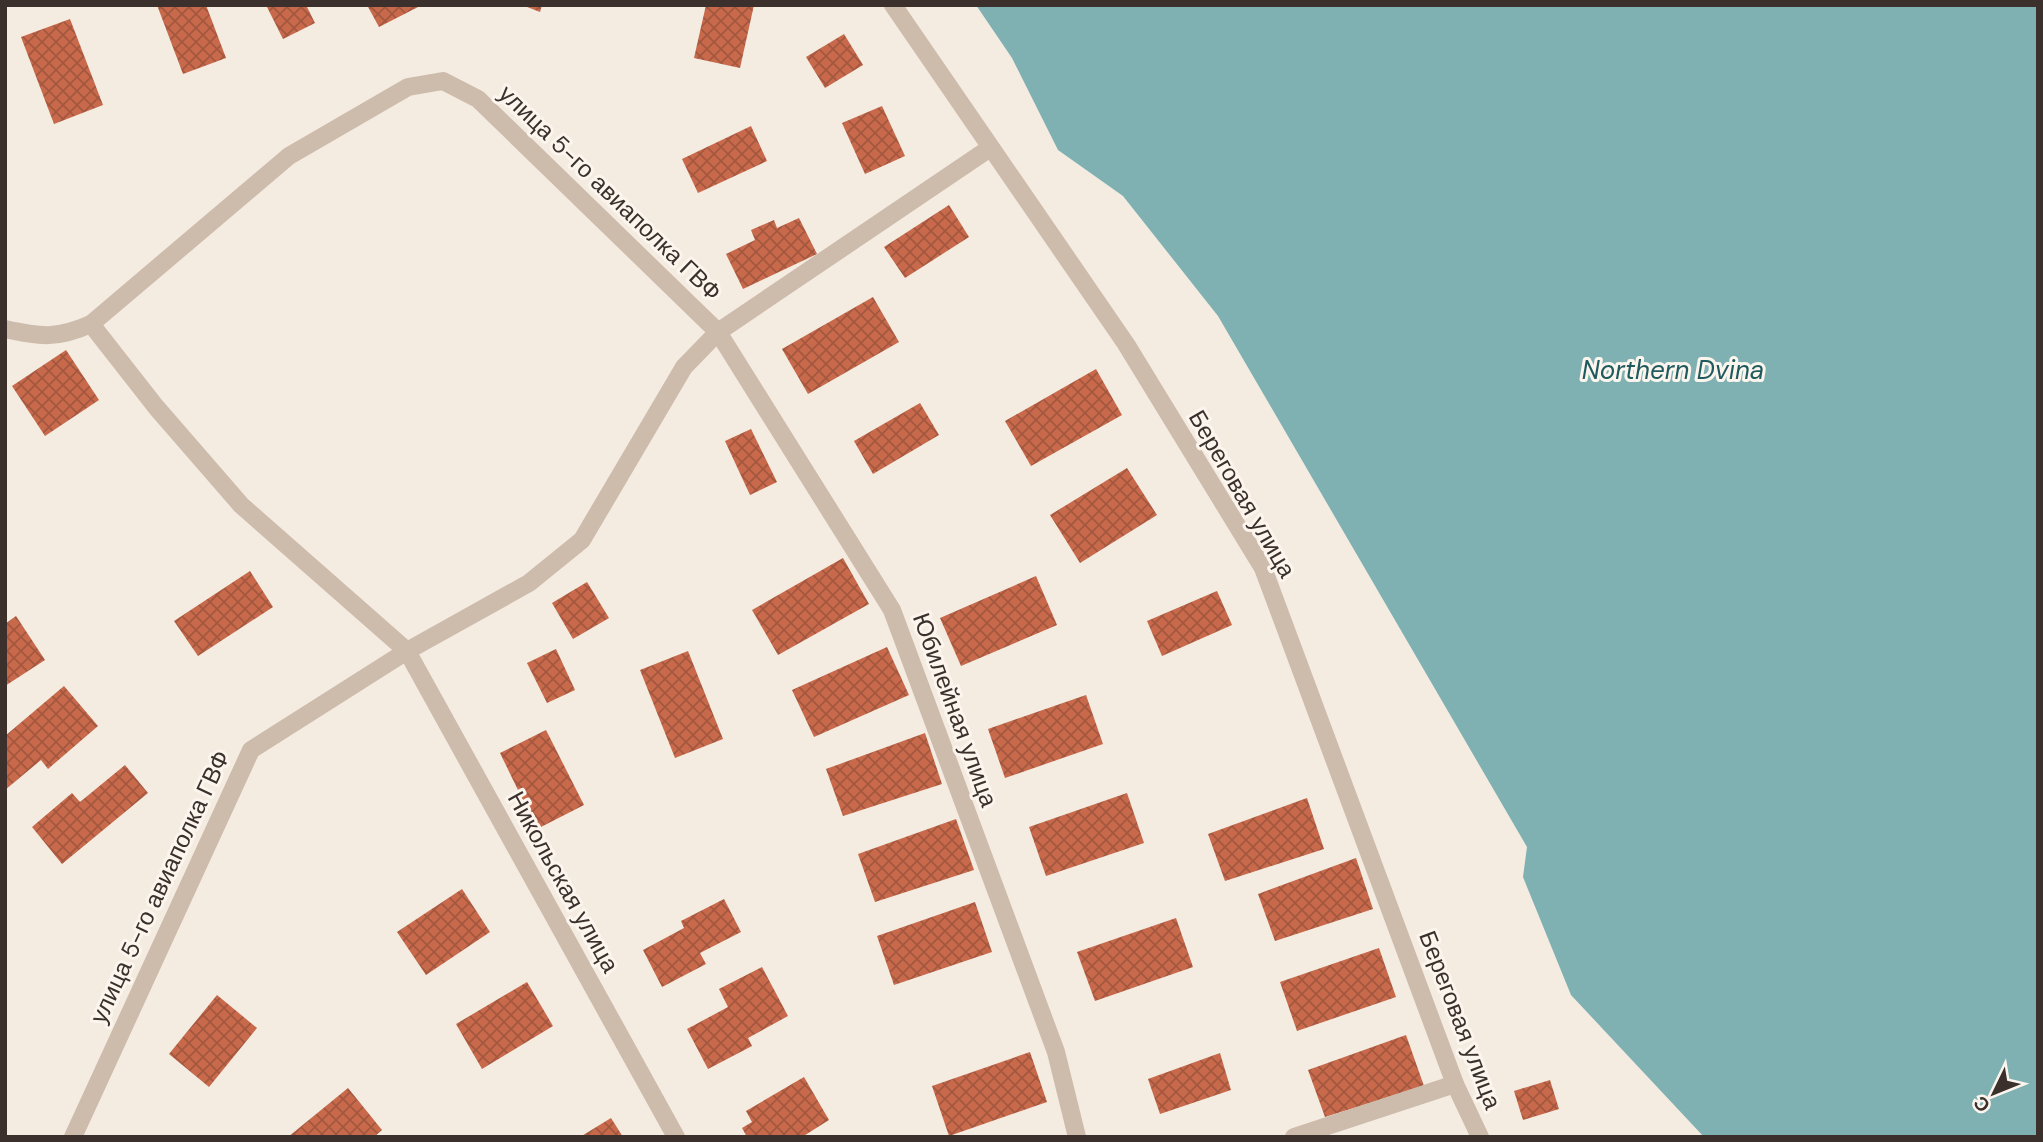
<svg xmlns="http://www.w3.org/2000/svg" width="2043" height="1142" viewBox="0 0 2043 1142" font-family="'DM Sans',sans-serif">
	<style>
		.water { fill: #7fb0b2 }
		.building { fill: url(#building-cross-hatch) }
		.lines { fill: none; stroke-linecap: round; stroke-linejoin: round }
		.service { stroke: #cdbbac; stroke-width: 18 }
		.minor { stroke: #cdbbac; stroke-width: 18 }
		.labels { text-anchor: middle; stroke-width: 6; stroke-linejoin: round; paint-order: stroke }
		.street-label { font-size: 24px; fill: #3b302b; stroke: #fbf5ee }
		.water-label { font-size: 26px; font-style: italic; fill: #1f5a5e; stroke: #fbf5ee }
	</style>
	<defs>
		<pattern id="building-cross-hatch" width="8" height="8" patternUnits="userSpaceOnUse" patternTransform="scale(1.75)"><rect width="8" height="8" fill="#c8694b"/><path d="M0 0l8 8M0 8l8-8" fill="none" stroke="#a4573f"/></pattern>
	</defs>
	<rect width="100%" height="100%" fill="#f4ebe1"/>
	<polygon class="water" points="976,5 2038,5 2038,1137 1704,1137 1571,995 1523,877 1527,847 1218,316 1123,196 1058,150 1012,58"/>
	<g class="building">
		<polygon points="157,5 206,5 226,58 183,74"/>
		<polygon points="266,5 306,5 315,23 283,39"/>
		<polygon points="367,5 422,5 379,27"/>
		<polygon points="522,5 542,5 540,12"/>
		<polygon points="706,5 754,5 740,68 694,58"/>
		<polygon points="70,19 103,105 54,124 21,37"/>
		<polygon points="844,34 863,65 825,88 806,57"/>
		<polygon points="882,106 905,156 865,174 842,123"/>
		<polygon points="751,126 767,161 698,193 682,159"/>
		<polygon points="949,205 969,237 905,278 884,247"/>
		<polygon points="799,218 817,254 743,289 726,254 755,240 751,230 774,220 777,228"/>
		<polygon points="873,297 899,342 808,394 782,349"/>
		<polygon points="66,350 99,400 45,436 12,386"/>
		<polygon points="1096,369 1122,415 1031,466 1005,421"/>
		<polygon points="920,403 939,435 873,474 854,441"/>
		<polygon points="751,429 777,482 750,495 725,441"/>
		<polygon points="1127,468 1157,515 1080,563 1050,515"/>
		<polygon points="843,558 869,604 778,655 752,610"/>
		<polygon points="250,571 273,607 198,656 174,621"/>
		<polygon points="1036,576 1057,625 961,666 940,618"/>
		<polygon points="587,582 609,618 573,639 552,603"/>
		<polygon points="1217,591 1232,625 1162,656 1147,621"/>
		<polygon points="16,616 45,660 5,686 5,624"/>
		<polygon points="887,647 909,695 814,737 792,690"/>
		<polygon points="556,649 575,690 547,703 527,663"/>
		<polygon points="688,651 723,739 675,758 640,670"/>
		<polygon points="64,686 98,726 48,769 41,760 5,790 5,736"/>
		<polygon points="1086,695 1103,744 1005,778 988,729"/>
		<polygon points="546,730 584,805 537,829 500,753"/>
		<polygon points="925,733 942,784 843,816 826,769"/>
		<polygon points="125,765 148,793 62,864 32,827 72,793 80,802"/>
		<polygon points="1127,793 1144,843 1046,876 1029,827"/>
		<polygon points="1307,798 1324,849 1225,881 1208,834"/>
		<polygon points="956,819 974,870 875,902 858,854"/>
		<polygon points="1356,858 1373,909 1275,941 1258,894"/>
		<polygon points="462,889 490,932 426,975 397,932"/>
		<polygon points="724,899 741,932 700,953 706,964 662,987 643,950 684,928 681,921"/>
		<polygon points="975,902 992,952 894,985 877,936"/>
		<polygon points="1176,918 1193,967 1095,1001 1077,952"/>
		<polygon points="1379,948 1396,997 1297,1031 1280,982"/>
		<polygon points="762,967 788,1016 748,1038 752,1046 708,1069 687,1029 728,1007 719,989"/>
		<polygon points="527,982 553,1026 482,1069 456,1024"/>
		<polygon points="217,995 257,1028 209,1087 169,1054"/>
		<polygon points="1406,1035 1424,1086 1325,1117 1308,1070"/>
		<polygon points="1030,1052 1047,1102 949,1136 932,1086"/>
		<polygon points="1220,1053 1231,1090 1160,1114 1148,1079"/>
		<polygon points="804,1077 829,1120 802,1137 747,1137 742,1128 752,1122 746,1111"/>
		<polygon points="1550,1080 1559,1109 1523,1120 1514,1091"/>
		<polygon points="348,1088 382,1130 374,1137 288,1137"/>
		<polygon points="611,1118 623,1137 580,1137"/>
	</g>
	<g class="lines">
		<g class="service">
			<polyline points="91,324 156,407 241,505 407,651"/>
			<polyline points="73,1137 251,750 407,651 529,583 582,540 684,367 718,332 990,148"/>
			<polyline points="1294,1137 1455,1084"/>
		</g>
		<g class="minor">
			<polyline points="893,5 1126,344 1263,568 1455,1084 1480,1137"/>
			<path d="M5,329C41,337 57,339 91,324L289,156L408,87L443,81L478,99L718,332L892,610L1056,1052L1077,1137"/>
			<polyline points="407,651 676,1137"/>
		</g>
	</g>
	<g class="labels">
		<g class="street-label">
			<text transform="translate(610 193) rotate(44)" y="8">улица 5-го авиаполка ГВФ</text>
			<text transform="translate(1242 494) rotate(60)" y="8">Береговая улица</text>
			<text transform="translate(955 710) rotate(70)" y="8">Юбилейная улица</text>
			<text transform="translate(563 882) rotate(61)" y="8">Никольская улица</text>
			<text transform="translate(160 887) rotate(-65)" y="8">улица 5-го авиаполка ГВФ</text>
			<text transform="translate(1460 1020) rotate(69)" y="8">Береговая улица</text>
		</g>
		<g class="water-label">
			<text x="1673" y="379">Northern Dvina</text>
		</g>
	</g>
	<rect width="2043" height="1142" fill="none" stroke="#3b302b" stroke-width="14"/>
	<g transform="translate(1994 1093) rotate(227)" stroke="#fbf5ee" stroke-width="5" paint-order="stroke">
	<path d="M0-5L12 26L0 18L-12 26Z" fill="#3b302b"/>
	<text y="-10" font-size="19" font-weight="bold" text-anchor="middle" fill="#3b302b">С</text>
	</g>
</svg>
